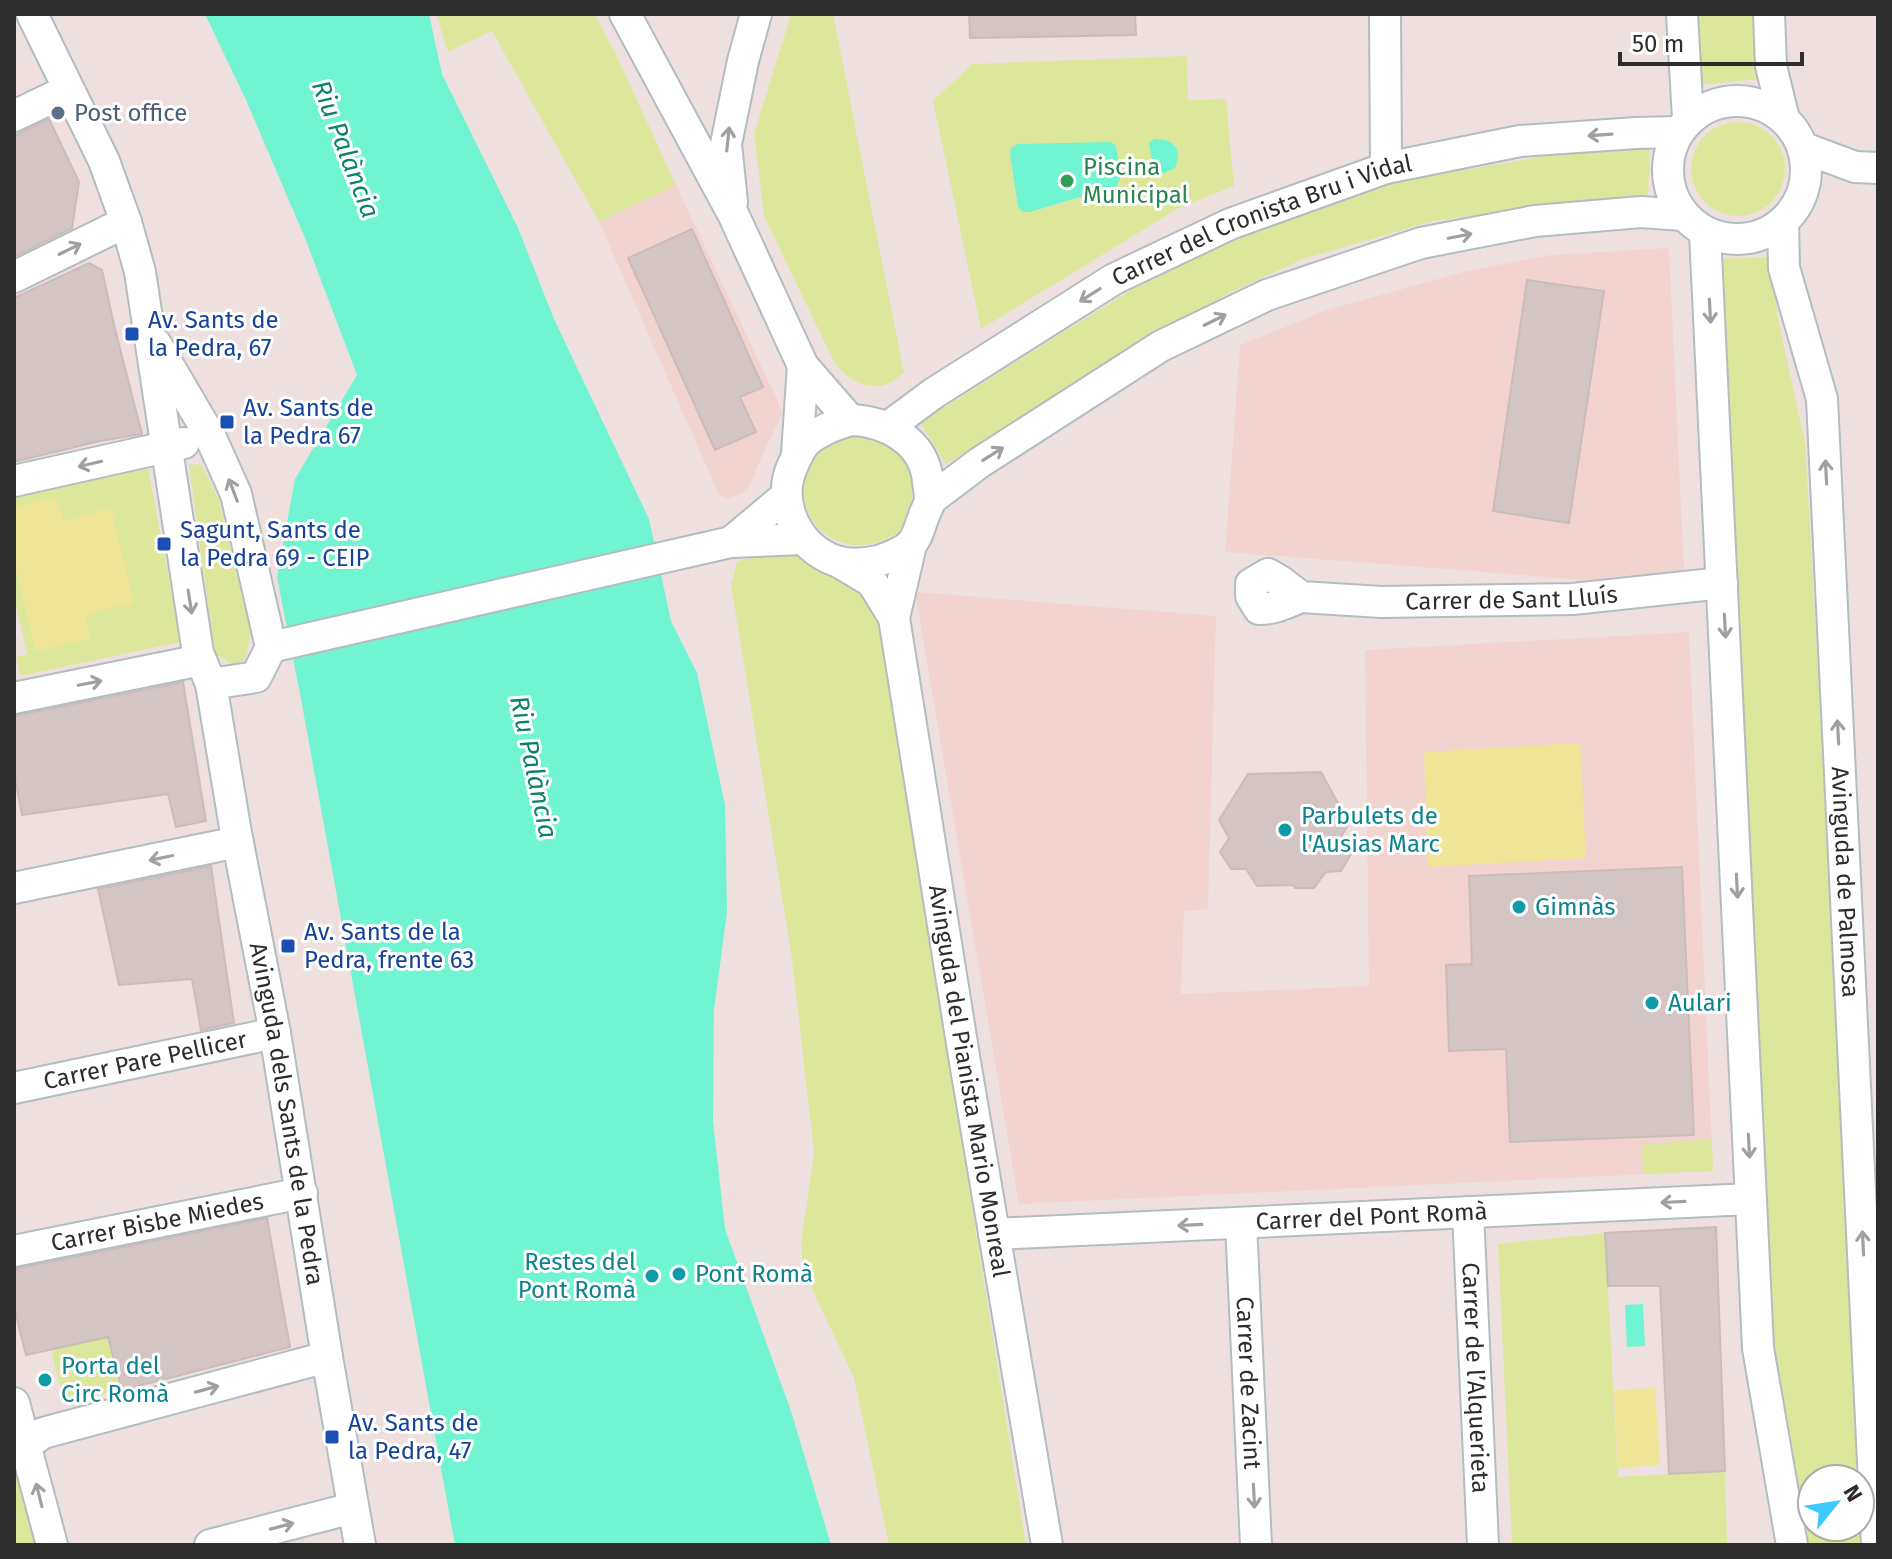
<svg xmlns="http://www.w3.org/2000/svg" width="1892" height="1559" viewBox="0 0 1892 1559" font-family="'Fira Sans',sans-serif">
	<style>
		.education { fill: #f1d4cf }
		.green { fill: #dde79b; fill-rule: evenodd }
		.pitch { fill: #efe596 }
		.water { fill: #70f4d1 }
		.building { fill: #d2c5c4; stroke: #cbbbb9; stroke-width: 2 }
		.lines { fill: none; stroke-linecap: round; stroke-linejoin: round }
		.minor-casing { stroke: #b3bdc1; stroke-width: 34 }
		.minor { stroke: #fff; stroke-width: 30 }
		.oneway { stroke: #a0a0a0 }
		.service-dot { fill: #5c6f8a; stroke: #fff; stroke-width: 3 }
		.leisure-dot { fill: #2e9e5b; stroke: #fff; stroke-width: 3 }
		.transit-dot { fill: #1a4fb4; stroke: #fff; stroke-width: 3 }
		.culture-dot { fill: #0f9aa8; stroke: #fff; stroke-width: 3 }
		.labels { text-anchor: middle; stroke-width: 6; stroke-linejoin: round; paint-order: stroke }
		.service-label { font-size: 24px; fill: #4e5e75; stroke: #fff; text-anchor: start }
		.leisure-label { font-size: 24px; fill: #27864d; stroke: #fff; text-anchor: start }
		.street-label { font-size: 24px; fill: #2d2d2d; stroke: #fff }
		.transit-label { font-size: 24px; fill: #164399; stroke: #fff; text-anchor: start }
		.culture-label { font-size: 24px; fill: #0d838f; stroke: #fff; text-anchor: start }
		.water-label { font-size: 26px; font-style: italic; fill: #0a826b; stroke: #fff }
	</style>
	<rect width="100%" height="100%" fill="#efe0e0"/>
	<g class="education">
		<polygon points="676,185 783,412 761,458 748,490 728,499 719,495 599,222"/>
		<polygon points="1669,248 1684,570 1586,580 1225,552 1240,345 1327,310 1463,272 1550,255"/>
		<polygon points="915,592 1216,616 1208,909 1184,911 1181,994 1369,986 1365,650 1689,632 1713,1171 1019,1204"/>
	</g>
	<g class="green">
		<polygon points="436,14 594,14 613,48 676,185 599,222 492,31 448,52"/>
		<path d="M791,14H833L904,373C899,376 893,382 887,384C867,392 845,377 834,362L764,216L754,134Z"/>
		<polygon points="1697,14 1758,14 1760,79 1699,85"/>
		<path d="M1187,56L1188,100L1226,99L1234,186L1179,208L981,329L933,101L972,64ZM1011,148L1117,186L1030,212H1023L1018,207L1010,154Z"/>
		<circle cx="1738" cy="169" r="47"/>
		<polygon points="1650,144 1648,199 1550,206 1433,221 1303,259 1227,294 946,464 920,422 1174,263 1352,189 1570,152"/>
		<path d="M1770,257L1778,319L1805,443L1868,1545H1806L1807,1529L1767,1324L1718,259ZM1812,1479H1860V1527H1812Z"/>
		<path d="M865,429L913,461C914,472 919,487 918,498C913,538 862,557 830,537C798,518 793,471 820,446C822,443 826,439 829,438C840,433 854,431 865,429Z"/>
		<polygon points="147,463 181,642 20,676 16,657 27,654 14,597 14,492"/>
		<polygon points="201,464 219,499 251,634 245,660 232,664 215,654 189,465"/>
		<polygon points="803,539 872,582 1026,1545 889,1545 854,1378 803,1270 801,1243 814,1153 792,959 731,585 737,562"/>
		<polygon points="1712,1139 1713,1171 1644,1174 1641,1145"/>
		<polygon points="1605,1233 1618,1477 1725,1471 1727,1545 1512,1545 1498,1244"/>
		<polygon points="111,1336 122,1390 64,1404 51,1349"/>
		<polygon points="14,1458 37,1545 14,1545"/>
	</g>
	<g class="pitch">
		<polygon points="56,497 63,521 111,508 134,602 85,615 91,638 36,651 14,560 14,507"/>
		<polygon points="1580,743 1586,858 1428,867 1424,752"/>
		<polygon points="1655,1388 1660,1465 1618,1468 1614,1390"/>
	</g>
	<g class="water">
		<polygon points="205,14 429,14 442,74 518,228 554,319 649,519 671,621 697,673 725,805 727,912 714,1010 713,1121 725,1229 791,1411 831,1545 455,1545 301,699 277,577 295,479 357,375 305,238 246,100"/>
		<path d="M1154,139C1175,139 1182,149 1175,168L1160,175L1154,172L1149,143Z"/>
		<polygon points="1110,142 1116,146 1121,176 1117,186 1030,212 1023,212 1018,207 1010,154 1011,148 1018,144"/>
		<polygon points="1643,1304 1645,1346 1627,1347 1625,1305"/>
	</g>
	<g class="building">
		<polygon points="969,14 1135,14 1136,35 970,38"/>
		<polygon points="49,119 79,182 72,228 14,257 14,136"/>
		<polygon points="692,229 763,387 740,397 756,432 715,450 628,258"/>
		<polygon points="89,263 102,270 115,329 142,434 100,441 14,462 14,298"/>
		<polygon points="1527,280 1604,291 1569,523 1493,511"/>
		<polygon points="183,682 206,821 176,827 168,794 22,815 14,773 14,716"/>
		<polygon points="1321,772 1349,823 1341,837 1351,854 1341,871 1326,872 1314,888 1295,888 1293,885 1257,886 1246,869 1231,869 1220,852 1229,838 1219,820 1248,774"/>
		<polygon points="211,866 234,1023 201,1030 192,979 119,985 98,889"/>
		<polygon points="1682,867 1694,1135 1510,1142 1506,1049 1449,1051 1446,965 1472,964 1469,876"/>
		<polygon points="267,1218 290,1347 122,1390 108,1337 26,1355 14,1307 14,1269"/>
		<polygon points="1716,1227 1725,1471 1669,1474 1660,1286 1608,1286 1605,1233"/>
	</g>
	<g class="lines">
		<g class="minor-casing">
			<g id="minor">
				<path id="s1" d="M32,14L104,161L126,222L140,272L198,653L211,684L236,833L275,1033L327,1357L360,1545"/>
				<polyline points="625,14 734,216 803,366 850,420"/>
				<polyline points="1385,14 1386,168"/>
				<polyline points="1682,14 1688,119"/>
				<polyline points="1769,14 1771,66 1783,115"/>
				<circle cx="1737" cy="170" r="69"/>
				<polyline points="14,116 68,90"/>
				<polyline points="1804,148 1855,167 1878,168"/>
				<polyline points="732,202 726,144 743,61 756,14"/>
				<path id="s2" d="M1783,224L1784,268L1822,399L1877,1545"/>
				<polyline points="1705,233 1758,1348 1792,1545"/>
				<polyline points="14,277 126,222"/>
				<polyline points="156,344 210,436 236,494 271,647 256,677 211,684"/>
				<path d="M850,420C887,421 925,442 928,482C929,488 930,495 930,500C929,506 925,512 923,518C920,526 917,539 910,545C903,552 887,558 878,561C864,564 849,565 836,561C798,548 776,504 792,467C796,458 800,448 807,441C820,430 835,425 850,420Z"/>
				<path id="s3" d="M888,427L934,393L1114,279L1230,224L1386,168L1520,141L1636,133L1678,132"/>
				<polyline points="797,453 803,366"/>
				<polyline points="14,481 184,443"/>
				<polyline points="930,500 979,463 1161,346 1267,295 1421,243 1535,221 1641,212 1683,215"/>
				<polyline points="731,542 786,496"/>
				<path id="s4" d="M911,545L894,618L964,1056L1047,1545"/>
				<polyline points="839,562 872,582 894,618"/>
				<path id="s5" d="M1301,597C1285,603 1276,609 1259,609L1251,596V584L1268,574L1280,581L1301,597L1381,602L1573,599L1722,583"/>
				<polyline points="271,647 731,542 803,539"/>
				<polyline points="14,698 201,660"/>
				<polyline points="14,888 238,842"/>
				<path id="s6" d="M14,1088L275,1033"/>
				<path id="s7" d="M1468,1212L1483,1545"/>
				<path id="s8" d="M1241,1223L1256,1545"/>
				<path id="s9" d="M994,1234L1751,1199"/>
				<path id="s10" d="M14,1251L302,1193"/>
				<polyline points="14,1403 52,1545"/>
				<polyline points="14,1449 26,1445 43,1433 327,1357"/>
				<polyline points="210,1545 353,1508"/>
			</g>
		</g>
		<use href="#minor" class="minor"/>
	</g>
	<defs><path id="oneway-shaft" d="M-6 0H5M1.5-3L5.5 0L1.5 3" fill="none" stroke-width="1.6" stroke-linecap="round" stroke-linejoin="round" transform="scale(2)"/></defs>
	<g class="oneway">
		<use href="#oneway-shaft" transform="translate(1600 135) rotate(176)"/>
		<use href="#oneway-shaft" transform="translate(728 139) rotate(-84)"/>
		<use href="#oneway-shaft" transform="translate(1460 236) rotate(-11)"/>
		<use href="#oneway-shaft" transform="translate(70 249) rotate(-26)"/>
		<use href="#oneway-shaft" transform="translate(1090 295) rotate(148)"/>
		<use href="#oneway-shaft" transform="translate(1710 311) rotate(87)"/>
		<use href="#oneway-shaft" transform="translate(1215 320) rotate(-26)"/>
		<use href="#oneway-shaft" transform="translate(993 454) rotate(-32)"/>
		<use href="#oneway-shaft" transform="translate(90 464) rotate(167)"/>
		<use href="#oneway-shaft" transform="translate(1826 472) rotate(-93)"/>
		<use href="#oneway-shaft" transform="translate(233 490) rotate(-111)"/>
		<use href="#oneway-shaft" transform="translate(190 602) rotate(81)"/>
		<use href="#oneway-shaft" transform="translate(1725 626) rotate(87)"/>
		<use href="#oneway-shaft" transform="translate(90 683) rotate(-11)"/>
		<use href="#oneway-shaft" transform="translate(1838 732) rotate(-93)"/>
		<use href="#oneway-shaft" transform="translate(161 858) rotate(168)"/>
		<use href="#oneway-shaft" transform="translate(1737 886) rotate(87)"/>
		<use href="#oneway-shaft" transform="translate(1749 1146) rotate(87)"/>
		<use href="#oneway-shaft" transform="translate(1673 1202) rotate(177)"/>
		<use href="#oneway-shaft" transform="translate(1190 1225) rotate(177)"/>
		<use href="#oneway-shaft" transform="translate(1863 1243) rotate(-93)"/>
		<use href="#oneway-shaft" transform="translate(207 1389) rotate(-15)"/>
		<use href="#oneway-shaft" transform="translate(39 1495) rotate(-104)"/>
		<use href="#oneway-shaft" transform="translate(1254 1496) rotate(87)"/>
		<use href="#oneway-shaft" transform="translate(282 1526) rotate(-15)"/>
	</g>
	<circle class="service-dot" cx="58" cy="113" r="8"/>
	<circle class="leisure-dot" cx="1067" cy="181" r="8"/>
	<g class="transit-dot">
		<rect x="124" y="326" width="16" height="16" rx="4"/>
		<rect x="219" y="414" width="16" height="16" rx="4"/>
		<rect x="156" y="536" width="16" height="16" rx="4"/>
		<rect x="280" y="938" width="16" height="16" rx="4"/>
		<rect x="324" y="1429" width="16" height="16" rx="4"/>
	</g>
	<g class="culture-dot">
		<circle cx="1285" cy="830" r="8"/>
		<circle cx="1519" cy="907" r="8"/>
		<circle cx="1652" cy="1003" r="8"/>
		<circle cx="679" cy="1274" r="8"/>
		<circle cx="652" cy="1276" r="8"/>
		<circle cx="45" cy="1380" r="8"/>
	</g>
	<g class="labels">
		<g class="service-label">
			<text x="74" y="121">Post office</text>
		</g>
		<g class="leisure-label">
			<text x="1083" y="175">Piscina<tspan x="1083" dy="28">Municipal</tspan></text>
		</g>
		<g class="street-label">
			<text dy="8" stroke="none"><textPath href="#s3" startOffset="430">Carrer del Cronista Bru i Vidal</textPath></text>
			<text dy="8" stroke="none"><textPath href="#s5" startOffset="342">Carrer de Sant Lluís</textPath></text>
			<text dy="8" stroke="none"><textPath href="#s2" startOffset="664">Avinguda de Palmosa</textPath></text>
			<text dy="8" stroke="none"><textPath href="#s6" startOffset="134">Carrer Pare Pellicer</textPath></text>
			<text dy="8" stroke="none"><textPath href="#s4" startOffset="544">Avinguda del Pianista Mario Monreal</textPath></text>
			<text dy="8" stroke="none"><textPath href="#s1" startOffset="1136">Avinguda dels Sants de la Pedra</textPath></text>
			<text dy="8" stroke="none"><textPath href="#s9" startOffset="378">Carrer del Pont Romà</textPath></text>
			<text dy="8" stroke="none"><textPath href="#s10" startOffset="146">Carrer Bisbe Miedes</textPath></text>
			<text dy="8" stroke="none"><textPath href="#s7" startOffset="166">Carrer de l’Alquerieta</textPath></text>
			<text dy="8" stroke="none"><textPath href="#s8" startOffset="160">Carrer de Zacint</textPath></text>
		</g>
		<g class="transit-label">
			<text x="148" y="328">Av. Sants de<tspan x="148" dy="28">la Pedra, 67</tspan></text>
			<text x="243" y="416">Av. Sants de<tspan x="243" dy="28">la Pedra 67</tspan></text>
			<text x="180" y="538">Sagunt, Sants de<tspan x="180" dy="28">la Pedra 69 - CEIP</tspan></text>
			<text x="304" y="940">Av. Sants de la<tspan x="304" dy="28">Pedra, frente 63</tspan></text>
			<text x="348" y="1431">Av. Sants de<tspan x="348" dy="28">la Pedra, 47</tspan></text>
		</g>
		<g class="culture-label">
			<text x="1301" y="824">Parbulets de<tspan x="1301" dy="28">l'Ausias Marc</tspan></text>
			<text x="1535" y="915">Gimnàs</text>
			<text x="1668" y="1011">Aulari</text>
			<text x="636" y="1270" text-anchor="end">Restes del<tspan x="636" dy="28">Pont Romà</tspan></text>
			<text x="695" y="1282">Pont Romà</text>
			<text x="61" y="1374">Porta del<tspan x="61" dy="28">Circ Romà</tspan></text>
		</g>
		<g class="water-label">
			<text transform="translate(346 149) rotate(69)" y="9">Riu Palància</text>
			<text transform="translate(534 767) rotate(78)" y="9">Riu Palància</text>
		</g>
	</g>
	<rect width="1892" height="1559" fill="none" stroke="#2d2d2d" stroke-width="32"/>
	<g transform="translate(1836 1503) rotate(60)"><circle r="38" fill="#ffffff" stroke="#ababab" stroke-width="2"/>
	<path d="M0-6L14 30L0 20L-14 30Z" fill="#3dc9ff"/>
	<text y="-12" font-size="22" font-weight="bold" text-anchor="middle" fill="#2d2d2d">N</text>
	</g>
	<path d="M1620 52v12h182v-12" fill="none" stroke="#2d2d2d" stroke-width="4"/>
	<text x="1632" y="52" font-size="24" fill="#2d2d2d" stroke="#ffffff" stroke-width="6" paint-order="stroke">50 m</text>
</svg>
